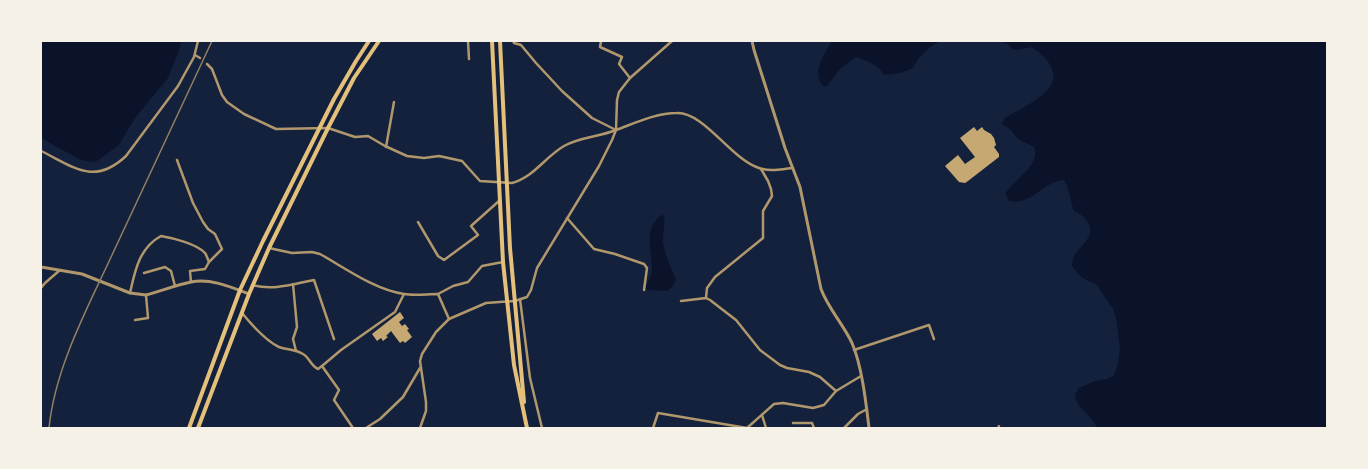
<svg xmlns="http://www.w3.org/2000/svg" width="1368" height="469" viewBox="0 0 1368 469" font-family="Signika,sans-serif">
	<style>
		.water { fill: #0b132b }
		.building { fill: #c6a872 }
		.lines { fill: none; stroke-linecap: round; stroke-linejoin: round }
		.minor { stroke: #b1986c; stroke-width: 2.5 }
		.tertiary { stroke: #b1986c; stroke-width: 3 }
		.primary { stroke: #e5c07b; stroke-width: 4 }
		.trunk { stroke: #e5c07b; stroke-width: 4 }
		.rail { stroke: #918062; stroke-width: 1.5 }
	</style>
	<rect width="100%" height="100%" fill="#14213d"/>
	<g class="water">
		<polygon points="41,41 181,41 179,51 168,78 135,118 119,145 97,161 90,162 79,159 41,138"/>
		<path d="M832,41H940L929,48L918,59L913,68L901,73L884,75C878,64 867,61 856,57L840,69L827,86L824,87C810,73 825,53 832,41Z"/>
		<path d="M998,41H1327V428H1097C1092,415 1076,409 1075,394L1079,388L1095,381L1107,379L1113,376L1117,368L1120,350L1116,318L1113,309L1096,284L1090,282L1080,276L1072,266C1071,255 1080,249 1086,241C1096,228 1086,216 1074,211C1070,200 1070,190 1064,180C1044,181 1031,206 1009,201L1005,193C1010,188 1014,183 1018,179C1027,170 1039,161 1034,147L1018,139L1011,130L1002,124L1004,119L1006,117C1039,99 1079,81 1032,47L1016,50L1012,49L1008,44Z"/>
		<path d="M663,214C667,223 662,232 663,242C665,256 671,267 676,280L672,287L667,291L647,290L646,287C648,281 653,273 652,266C651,247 643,228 663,214Z"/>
	</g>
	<g class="building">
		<polygon points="974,127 977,131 982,127 984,130 991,134 994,138 996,145 994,147 999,154 999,157 968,181 965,183 959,182 945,166 958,155 965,164 975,157 960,138"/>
		<polygon points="400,312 404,318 399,322 402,326 405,324 409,329 407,330 412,337 405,343 403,341 400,343 391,331 386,336 388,337 383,341 381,338 377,341 372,334"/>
	</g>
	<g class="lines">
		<g class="minor">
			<polyline points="468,41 469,59"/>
			<polyline points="513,41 514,43 521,45 536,63 562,91 592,118 616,130"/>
			<polyline points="601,41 600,47 622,57 619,64 630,78"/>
			<polyline points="195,55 200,58"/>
			<path d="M207,64L212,69L222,95L227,102L244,114L276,129L328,128L355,137L368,136L385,146L407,156L424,158L439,156L462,161L480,181L512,183C534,177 545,157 564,146C579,137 599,137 616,130C635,123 656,113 677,113C704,112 732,160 759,168C771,172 781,169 793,168"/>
			<polyline points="386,147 394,102"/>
			<path d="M41,151C74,167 94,186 126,156L178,86L194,57L198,41"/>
			<polyline points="177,160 193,203 203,222 208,229 215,234 222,249 209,262"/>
			<polyline points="567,218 594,249 615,254 644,264 647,268 644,290"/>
			<polyline points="418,222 438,256 444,260 478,235 471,226 499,201"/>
			<path d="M269,248L292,253L312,252L320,254C345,268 375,290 404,294C414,296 427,294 438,294L449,319"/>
			<polyline points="144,273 165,267 171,271 175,286"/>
			<polyline points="293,284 297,327 293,339 296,351"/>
			<path d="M252,285C273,291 293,284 314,280L334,339"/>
			<polyline points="41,288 45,283 60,270"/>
			<path d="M130,293C135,271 139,248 161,236C173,238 197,244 205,253C207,256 208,260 209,262L205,269L190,271L191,282"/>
			<polyline points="438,294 453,286 468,282 482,266 503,262"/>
			<polyline points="706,298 707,288 715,277 763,238 763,211 772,196 771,189 768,181 761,169"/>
			<polyline points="520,299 530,378 542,428"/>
			<polyline points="681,301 706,298 710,300 736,320 760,350 780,365 787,368 809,372 820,377 836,391"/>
			<path d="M242,313C251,324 266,341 279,347C287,350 295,349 303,354C309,357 311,366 318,369L322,366"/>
			<polyline points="135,320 148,318 146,295"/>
			<polyline points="854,350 929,325 934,339"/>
			<polyline points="762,415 766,428"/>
			<polyline points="793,423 812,423 814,428"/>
			<polyline points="353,428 334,400 339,390 322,366 341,350 395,312 404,294"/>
			<polyline points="366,428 380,419 403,397 420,368"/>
			<polyline points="420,428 426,411 426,402 420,361 422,354 436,332 449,319 486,303 515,301 527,297 531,290 537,268 599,166 612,140 616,130 617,100 619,92 630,78 672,41"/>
			<polyline points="653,428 658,413 747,428 774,404 783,403 813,408 824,405 836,391 861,376"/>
			<polyline points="844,428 858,414 867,409"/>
			<polyline points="998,428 999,426"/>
		</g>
		<g class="tertiary">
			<path d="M752,41L754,50L785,148L800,187L821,289C828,308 843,324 852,343C862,366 866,403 869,428"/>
			<path d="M41,267L82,274L130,293L146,295C161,291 176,285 191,282C210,278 231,287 249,294"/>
		</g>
		<g class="primary">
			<polyline points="492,41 503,262 514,365 527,428"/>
			<polyline points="500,41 510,248 524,402"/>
		</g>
		<g class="trunk">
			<polyline points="189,428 240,290 263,241 334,99 356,61 369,41"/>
			<polyline points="198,428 249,294 269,248 328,128 354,78 379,41"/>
		</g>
		<path class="rail" d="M49,428C55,368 87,309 112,255C145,184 179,113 212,41"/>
	</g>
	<rect width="1368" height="469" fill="none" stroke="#f6f1e7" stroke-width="84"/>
</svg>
